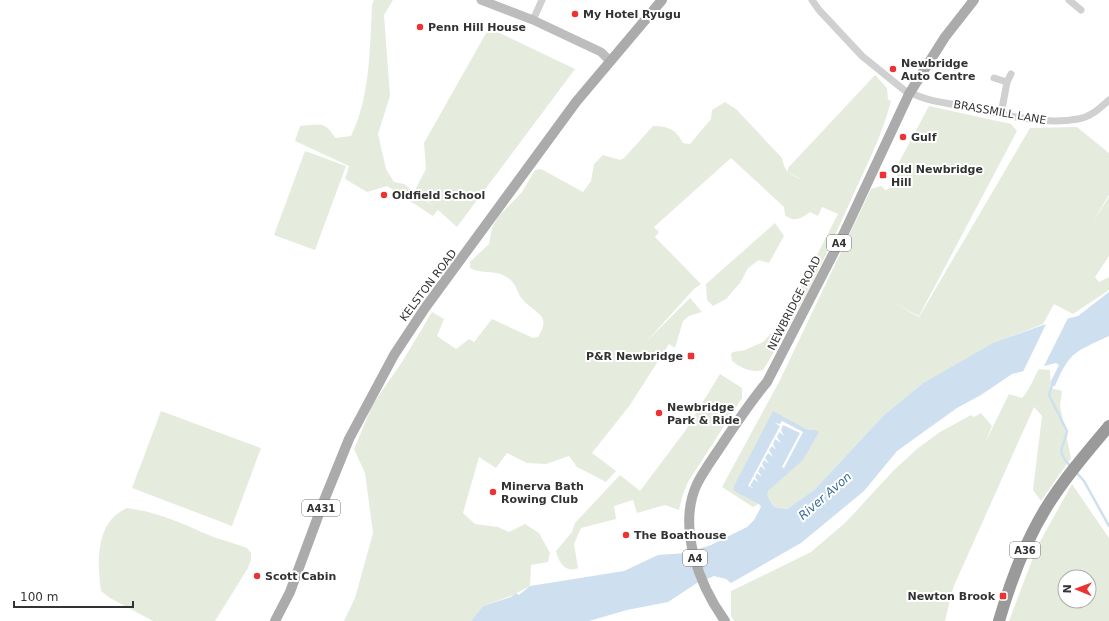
<svg xmlns="http://www.w3.org/2000/svg" width="1109" height="621" viewBox="0 0 1109 621" font-family="'DejaVu Sans',sans-serif">
	<style>
		.green { fill: #e5ecde; fill-rule: evenodd }
		.water { fill: #cee0ef }
		.pier { fill: #fff }
		.lines { fill: none; stroke-linecap: round; stroke-linejoin: round }
		.stream { stroke: #cee0ef; stroke-width: 2.5 }
		.street { stroke: #d0d0d0; stroke-width: 7 }
		.secondary { stroke: #bdbdbd; stroke-width: 9 }
		.primary { stroke: #ababab; stroke-width: 10 }
		.highway { stroke: #9a9a9a; stroke-width: 12 }
		.poi-dot { fill: #ed3233; stroke: #fff; stroke-width: 1.5 }
		.labels { text-anchor: middle; stroke-width: 4; stroke-linejoin: round; paint-order: stroke }
		.shield { fill: #fff; stroke: #707070; stroke-width: 1 }
		.shield-label { font-size: 10px; font-weight: bold; fill: #333 }
		.poi-label { font-size: 11px; font-weight: bold; fill: #333; stroke: #fff; text-anchor: start }
		.street-label { font-size: 11px; fill: #333; stroke: #fff }
		.water-label { font-size: 12px; font-style: italic; fill: #3c6f9a; stroke: #fff }
	</style>
	<rect width="100%" height="100%" fill="#fff"/>
	<g class="green">
		<path d="M374,0H393L384,15L390,96L378,134L386,169L394,182L404,184L434,207L415,190L426,169L424,143L489,28L575,69L457,227L438,210L433,216L387,186L367,192L345,179L349,166L295,141L300,126C318,125 325,120 335,138L351,136C370,98 370,47 372,5Z"/>
		<path d="M875,75L887,88L888,99L885,98L891,101C883,132 869,161 855,191C828,252 799,313 763,370C751,373 741,368 732,361L731,354L733,352L745,350L763,342L783,321L838,214L822,207L818,216L810,212C802,218 794,223 785,215L784,207L731,158L654,227L659,232L655,237L701,284L694,289L646,342L690,298L702,312L689,316L683,321L675,348L669,344L630,405L592,453L616,471L606,482L577,467L569,456L546,464L527,463L507,453L496,468L479,457L463,513L475,524L498,527L509,532L525,524L539,533L550,553L548,562L531,565L530,586L511,596L483,606L471,621H344L355,598L373,533L365,473L354,449L373,404L402,362L432,312L444,319L437,336L456,349L469,339L474,342L492,319L533,338L538,337C552,315 536,314 524,301C514,291 520,284 503,275C492,270 480,274 470,268V262L489,244L492,228L498,217L522,192L535,170L541,169L583,192L591,181L594,164L603,155L620,160L624,158L653,126C667,126 676,129 683,143L690,144L711,119L712,110L725,102L736,109L782,158C785,174 791,174 806,182L788,172V168Z"/>
		<path d="M929,106L1011,124L1017,131L919,316L894,303L919,317L1030,128L1077,127L1109,153V195L1092,223L1109,197V256L1095,277L1099,282L1109,277V290L1073,314L1054,304L1043,324L994,343L923,383L884,415L814,490L787,509L774,507L769,498L753,507L722,487L780,380L871,189L881,186L886,190C896,186 899,178 896,168Z"/>
		<polygon points="305,151 346,166 315,250 274,235"/>
		<polygon points="775,223 784,236 769,263 759,260 748,268 740,283 726,299 713,306 707,300 706,284"/>
		<path d="M1039,369L1050,370L1051,388L1062,391L1060,406L1071,458L1041,501L1033,490L1042,416L1034,407L953,588L945,621H734L731,616V591L811,552L846,522L893,471L918,448L940,432L971,415L974,417L981,413L992,426L985,443L1009,394L1022,398C1030,389 1033,379 1039,369Z"/>
		<path d="M720,374L742,388V398L688,482L683,494L679,510L665,505L637,513L633,500L614,506L616,519L581,528L574,544L578,568C565,574 558,561 556,551L572,532L575,523L620,475L640,491L685,431Z"/>
		<polygon points="161,411 261,448 232,526 132,488"/>
		<path d="M1072,484L1109,538V621H1009L1037,547ZM1065,577H1089V601H1065Z"/>
		<path d="M127,508C152,511 175,520 197,530C213,538 231,542 247,548L251,553V560L248,568L215,621H153L110,598L101,591C97,562 95,522 127,508Z"/>
	</g>
	<path class="water" d="M1109,292V336C1075,352 1070,351 1055,386L1051,387V381L1059,365L1056,363L1012,374L981,395L957,408L897,451L864,491L801,543L731,583L726,579L714,576L697,583L668,602L627,610L589,621H471L483,606L511,597L516,593L519,595L530,586L624,571L658,555L686,553L711,545L747,527L754,520L761,507L759,504L734,491V486L773,411L808,430H815L819,432L803,460L768,491L767,495L774,507L787,509L814,490L884,415L923,383L993,343L1043,325L1078,316Z"/>
	<g class="pier">
		<polygon points="1069,316 1043,368 1022,374 1047,322"/>
		<polygon points="782,421 803,432 784,468 782,467 800,433 783,425 781,430 784,436 779,432 777,437 781,443 775,439 773,444 776,450 772,446 769,450 773,457 768,453 765,458 769,464 764,460 762,464 766,471 761,466 758,471 762,477 757,473 755,477 759,483 754,479 750,486 755,489 748,486 780,426 775,423 780,424"/>
	</g>
	<g class="lines">
		<g class="stream">
			<path d="M1052,385L1049,395L1067,431C1064,449 1054,449 1071,467"/>
			<polyline points="1076,472 1084,481 1109,526"/>
		</g>
		<g class="street">
			<polyline points="812,0 819,10 862,56 909,94"/>
			<polyline points="1069,0 1081,10"/>
			<polyline points="533,20 542,0"/>
			<polyline points="994,78 1007,82 1001,114"/>
			<polyline points="1007,82 1011,74"/>
			<path d="M910,92C925,101 946,103 963,106C1000,113 1041,126 1078,119C1091,117 1100,108 1109,100"/>
		</g>
		<polyline class="secondary" points="481,0 533,20 601,52 610,61"/>
		<g class="primary">
			<polyline points="275,621 290,592 323,503 349,439 394,355 425,308 576,102 662,0"/>
			<path d="M725,621C699,585 677,527 697,484C704,470 714,457 723,443C737,422 751,401 767,382L844,233L909,94L945,37L974,0"/>
		</g>
		<path class="highway" d="M999,621C1010,583 1025,542 1046,508C1064,479 1087,452 1109,426"/>
	</g>
	<g class="poi-dot">
		<circle cx="575" cy="14" r="4"/>
		<circle cx="420" cy="27" r="4"/>
		<circle cx="893" cy="69" r="4"/>
		<circle cx="903" cy="137" r="4"/>
		<rect x="879" y="171" width="8" height="8" rx="2"/>
		<circle cx="384" cy="195" r="4"/>
		<rect x="687" y="352" width="8" height="8" rx="2"/>
		<circle cx="659" cy="413" r="4"/>
		<circle cx="493" cy="492" r="4"/>
		<circle cx="626" cy="535" r="4"/>
		<circle cx="257" cy="576" r="4"/>
		<rect x="999" y="592" width="8" height="8" rx="2"/>
	</g>
	<g class="labels">
		<g class="shield">
			<rect x="827" y="235" width="24" height="16" rx="3"/>
			<rect x="302" y="500" width="38" height="16" rx="3"/>
			<rect x="1010" y="542" width="30" height="16" rx="3"/>
			<rect x="683" y="550" width="24" height="16" rx="3"/>
		</g>
		<g class="shield-label">
			<text x="839" y="247">A4</text>
			<text x="321" y="512">A431</text>
			<text x="1025" y="554">A36</text>
			<text x="695" y="562">A4</text>
		</g>
		<g class="poi-label">
			<text x="583" y="18">My Hotel Ryugu</text>
			<text x="428" y="31">Penn Hill House</text>
			<text x="901" y="67">Newbridge<tspan x="901" dy="13">Auto Centre</tspan></text>
			<text x="911" y="141">Gulf</text>
			<text x="891" y="173">Old Newbridge<tspan x="891" dy="13">Hill</tspan></text>
			<text x="392" y="199">Oldfield School</text>
			<text x="683" y="360" text-anchor="end">P&amp;R Newbridge</text>
			<text x="667" y="411">Newbridge<tspan x="667" dy="13">Park &amp; Ride</tspan></text>
			<text x="501" y="490">Minerva Bath<tspan x="501" dy="13">Rowing Club</tspan></text>
			<text x="634" y="539">The Boathouse</text>
			<text x="265" y="580">Scott Cabin</text>
			<text x="995" y="600" text-anchor="end">Newton Brook</text>
		</g>
		<g class="street-label">
			<text transform="translate(1000 112) rotate(10)" y="4">BRASSMILL LANE</text>
			<text transform="translate(428 285) rotate(-53)" y="4">KELSTON ROAD</text>
			<text transform="translate(794 303) rotate(-63)" y="4">NEWBRIDGE ROAD</text>
		</g>
		<g class="water-label">
			<text transform="translate(825 496) rotate(-41)" y="4">River Avon</text>
		</g>
	</g>
	<g transform="translate(1077 589) rotate(271)"><circle r="19" fill="#ffffff" stroke="#adadad"/>
	<path d="M0-3L7 15L0 10L-7 15Z" fill="#ed3233"/>
	<text y="-6" font-size="11" font-weight="bold" text-anchor="middle" fill="#333333">N</text>
	</g>
	<path d="M14 601v6h119v-6" fill="none" stroke="#333333" stroke-width="2"/>
	<text x="20" y="601" font-size="12" fill="#333333" stroke="#ffffff" stroke-width="3" paint-order="stroke">100 m</text>
</svg>
